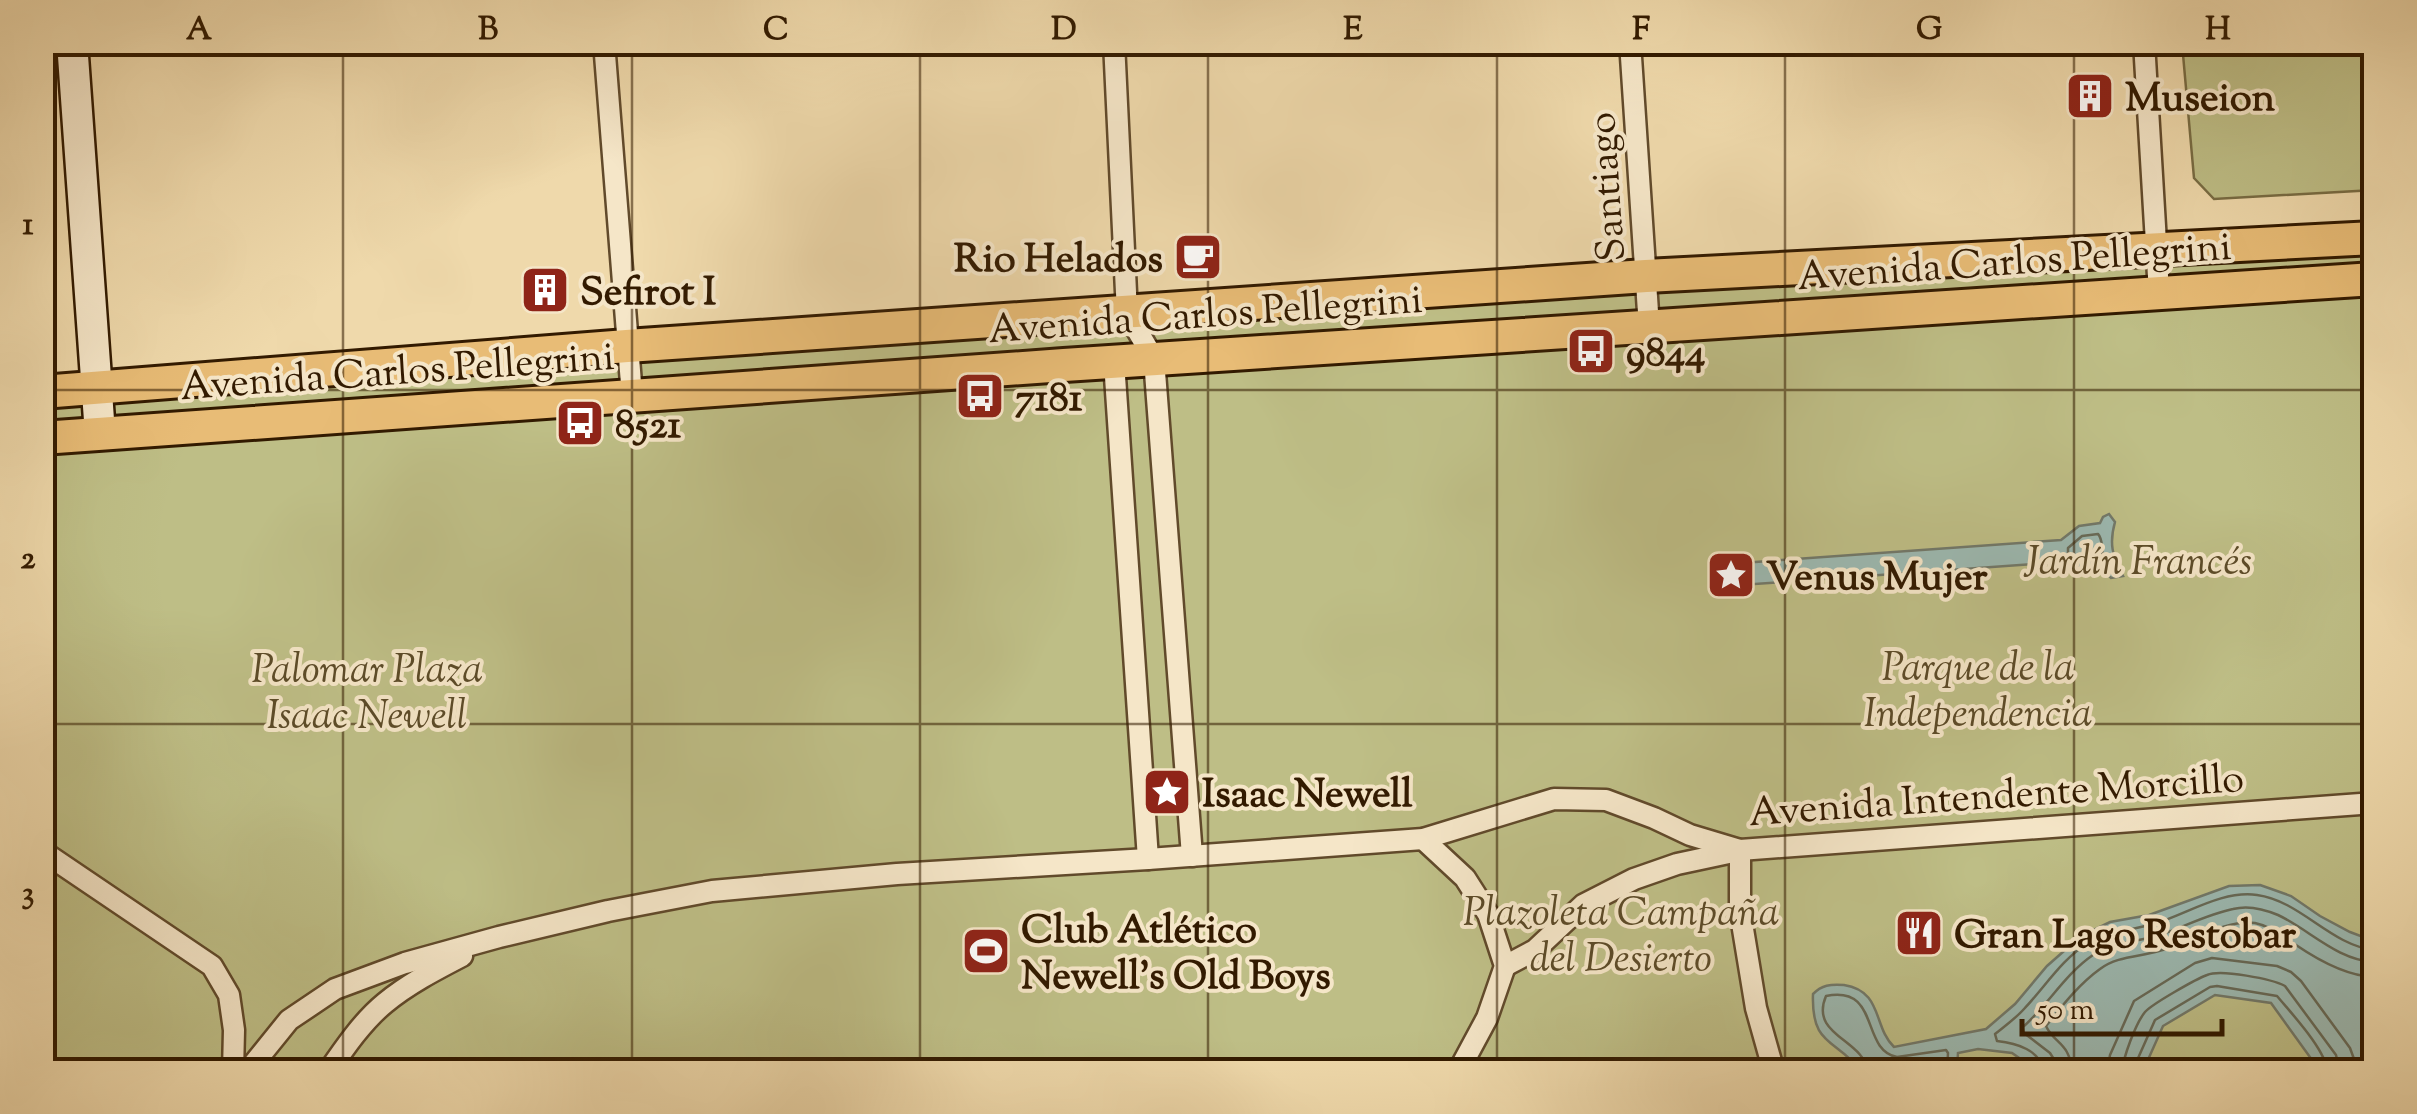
<svg xmlns="http://www.w3.org/2000/svg" width="2417" height="1114" viewBox="0 0 2417 1114" font-family="'Sorts Mill Goudy',serif">
	<style>
		.green { fill: #bebe86; stroke: #786c43; stroke-width: 2.5 }
		.water { fill: #9cb9b1; stroke: #72796a; stroke-width: 2.5 }
		.lines { fill: none; stroke-linecap: round; stroke-linejoin: round }
		.shore { stroke: #676a58; stroke-width: 2.5 }
		.street-casing { stroke: #614a2b; stroke-width: 25 }
		.secondary-casing { stroke: #321a00; stroke-width: 35 }
		.primary-casing { stroke: #321a00; stroke-width: 38 }
		.street { stroke: #f5e6c8; stroke-width: 20 }
		.secondary { stroke: #f5e6c8; stroke-width: 30 }
		.primary { stroke: #e8bc76; stroke-width: 32 }
		.grid { fill: none; stroke: #321a00; stroke-width: 2.5; stroke-opacity: 0.55 }
		.labels { text-anchor: middle; stroke-width: 8; stroke-linejoin: round; paint-order: stroke }
		.poi-label { font-size: 40px; font-weight: bold; fill: #321a00; stroke: #f5e6c8; text-anchor: start }
		.street-label { font-size: 40px; fill: #321a00; stroke: #f5e6c8 }
		.park-label { font-size: 40px; font-style: italic; fill: #5c4b28; stroke: #f5e6c8 }
		.neatline { fill: none; stroke: #321a00; stroke-width: 4 }
		.grid-label { font-size: 32px; text-anchor: middle; font-weight: bold; fill: #321a00 }
	</style>
	<rect width="100%" height="100%" fill="#efd9ab"/>
	<filter id="stains"><feTurbulence type="fractalNoise" baseFrequency=".002" numOctaves="4"/><feColorMatrix values="0 0 0 0 .2 0 0 0 0 .09 0 0 0 0 .02 0 0 0 .5 -.17"/></filter>
	<radialGradient id="worn" r=".72"><stop offset=".6" stop-color="#630" stop-opacity="0"/><stop offset="1" stop-color="#630" stop-opacity=".3"/></radialGradient>
	<g class="green">
		<polygon points="2182,43 2374,43 2374,190 2214,199 2194,178"/>
		<polygon points="2374,238 2374,1071 43,1072 43,392"/>
	</g>
	<g class="water">
		<path d="M2109,514L2115,522C2109,543 2112,556 2123,576L2111,578L2104,571H2078L2062,562L1726,586L1722,580L1721,571L1727,564L2061,540L2079,526L2100,523L2103,517Z"/>
		<path d="M2260,885L2291,896L2320,916L2350,932L2374,941V1071H2320L2271,1003L2215,995L2163,1026L2143,1071H2038L2012,1053L1978,1049L1958,1053L1957,1069L1954,1071H1861C1836,1038 1811,1047 1813,994C1822,985 1830,984 1844,985C1883,991 1873,1027 1894,1047L1986,1029L2015,1004L2047,966L2081,936L2110,922L2149,915L2229,886Z"/>
	</g>
	<g class="lines">
		<g class="shore">
			<path d="M2098,534C2102,538 2104,555 2101,561H2081L2068,553V548L2082,536Z"/>
			<path d="M1868,1072C1864,1039 1809,1036 1826,996C1881,985 1860,1050 1897,1057L1946,1050L1948,1053L1947,1072"/>
			<path d="M2044,1072C2041,1050 2016,1043 1997,1041L1995,1034C2005,1026 2016,1018 2024,1009C2045,987 2062,959 2088,943C2109,931 2132,930 2154,924C2187,914 2222,890 2257,895C2301,901 2330,945 2374,950"/>
			<path d="M2056,1072L2055,1061L2050,1053L2024,1033L2023,1027C2048,1005 2065,974 2093,955C2113,942 2137,942 2160,935C2184,927 2208,914 2233,909C2248,905 2264,909 2278,915C2310,930 2337,960 2374,962"/>
			<path d="M2072,1072C2070,1042 2054,1044 2046,1026C2062,1006 2079,984 2100,969C2117,956 2139,957 2159,951C2186,944 2228,918 2255,923C2271,926 2283,937 2296,945C2318,960 2347,976 2374,977"/>
			<polyline points="2107,1072 2110,1055 2134,1001 2195,963 2212,958 2277,966 2291,972 2301,981 2350,1048 2354,1059 2356,1072"/>
			<path d="M2122,1072C2123,1057 2136,1023 2145,1012C2152,1004 2196,979 2207,975C2221,969 2272,979 2285,986L2336,1055L2340,1072"/>
			<path d="M2135,1072V1065L2155,1020L2210,987L2217,986L2277,996C2292,1014 2325,1049 2328,1072"/>
		</g>
		<g class="street-casing">
			<g id="street">
				<polyline points="604,42 632,396"/>
				<polyline points="1114,42 1127,313 1154,359 1192,856"/>
				<polyline points="1630,42 1649,327"/>
				<polyline points="2144,42 2159,293"/>
				<polyline points="1114,362 1148,859"/>
				<polyline points="1423,839 1465,878 1488,914 1505,966 1487,1018 1458,1072"/>
				<polyline points="1740,850 1740,911 1756,1008 1774,1072"/>
				<polyline points="42,851 212,966 229,995 234,1030 233,1072"/>
				<polyline points="1505,966 1535,950 1583,905 1634,879 1677,864 1738,851"/>
				<polyline points="247,1072 289,1020 335,989 405,963 499,937 608,911 712,891 897,874 1148,859 1423,839 1554,799 1606,800 1654,818 1690,835 1740,850 2374,803"/>
				<path d="M328,1072C345,1047 363,1021 385,1003C408,984 435,970 462,956"/>
			</g>
		</g>
		<g class="secondary-casing">
			<polyline id="secondary" points="72,42 100,434"/>
		</g>
		<g class="primary-casing">
			<g id="primary">
				<polyline points="42,392 627,346 1646,276 2374,238"/>
				<polyline points="42,438 1064,365 2374,279"/>
			</g>
		</g>
		<use href="#street" class="street"/>
		<use href="#secondary" class="secondary"/>
		<use href="#primary" class="primary"/>
	</g>
	<path class="grid" d="M343,42V1072M632,42V1072M920,42V1072M1208,42V1072M1497,42V1072M1785,42V1072M2074,42V1072M42,390H2374M42,724H2374"/>
	<defs>
		<g id="building-square" transform="scale(2.5)"><rect x="-9" y="-9" width="18" height="18" rx="4" fill="#8f2418" stroke="#f5e6c8"/><path d="M-4-6H4V6H1V3H-1V6H-4ZM-2.5-4.3h1.7v1.8h-1.7ZM.8-4.3h1.7v1.8H.8ZM-2.5-1h1.7V.8h-1.7ZM.8-1h1.7V.8H.8Z" fill="#fff"/></g>
		<g id="cafe-square" transform="scale(2.5)"><rect x="-9" y="-9" width="18" height="18" rx="4" fill="#8f2418" stroke="#f5e6c8"/><path d="M-5.5-4.5H6V0H3Q3 3.5 0 3.5H-2.5Q-5.5 3.5-5.5 0ZM3-3.2v2h1.7v-2ZM-6 4.5H4V6H-6Z" fill="#fff"/></g>
		<g id="bus-square" transform="scale(2.5)"><rect x="-9" y="-9" width="18" height="18" rx="4" fill="#8f2418" stroke="#f5e6c8"/><path d="M-5-6H5V4H4V6H2V4H-2V6H-4V4H-5ZM-3.5-4V0h7V-4ZM-3.5 1.2v1.5H-2V1.2ZM2 1.2v1.5H3.5V1.2Z" fill="#fff"/></g>
		<g id="sight-square" transform="scale(2.5)"><rect x="-9" y="-9" width="18" height="18" rx="4" fill="#8f2418" stroke="#f5e6c8"/><path d="M0-6L1.8-2.2L6-1.7L2.9 1.2L3.7 5.4L0 3.3L-3.7 5.4L-2.9 1.2L-6-1.7L-1.8-2.2Z" fill="#fff"/></g>
		<g id="restaurant-square" transform="scale(2.5)"><rect x="-9" y="-9" width="18" height="18" rx="4" fill="#8f2418" stroke="#f5e6c8"/><path d="M-5-6h1v4h1v-4h1v4h1v-4h1v5L-1.5 .5V6h-2V.5L-5-1ZM5-6V6H3V1.5H1.5Q1.5-4 5-6Z" fill="#fff"/></g>
		<g id="stadium-square" transform="scale(2.5)"><rect x="-9" y="-9" width="18" height="18" rx="4" fill="#8f2418" stroke="#f5e6c8"/><path d="M0-5a6.5 5 0 1 0 0 10a6.5 5 0 1 0 0-10ZM-3.5-1.8h7v3.6h-7Z" fill="#fff"/></g>
	</defs>
	<g fill-rule="evenodd">
		<use href="#building-square" x="2090" y="96"/>
		<use href="#cafe-square" x="1198" y="257"/>
		<use href="#building-square" x="545" y="290"/>
		<use href="#bus-square" x="1591" y="351"/>
		<use href="#bus-square" x="980" y="396"/>
		<use href="#bus-square" x="580" y="423"/>
		<use href="#sight-square" x="1731" y="575"/>
		<use href="#sight-square" x="1167" y="792"/>
		<use href="#restaurant-square" x="1919" y="933"/>
		<use href="#stadium-square" x="986" y="951"/>
	</g>
	<g class="labels">
		<g class="poi-label">
			<text x="2125" y="110">Museion</text>
			<text x="1163" y="271" text-anchor="end">Rio Helados</text>
			<text x="580" y="304">Sefirot I</text>
			<text x="1626" y="365">9844</text>
			<text x="1015" y="410">7181</text>
			<text x="615" y="437">8521</text>
			<text x="1766" y="589">Venus Mujer</text>
			<text x="1202" y="806">Isaac Newell</text>
			<text x="1021" y="942">Club Atlético<tspan x="1021" dy="46">Newell's Old Boys</tspan></text>
			<text x="1954" y="947">Gran Lago Restobar</text>
		</g>
		<g class="street-label">
			<text transform="translate(1605 187) rotate(-94)" y="14">Santiago</text>
			<text transform="translate(2014 260) rotate(-4)" y="14">Avenida Carlos Pellegrini</text>
			<text transform="translate(1205 313) rotate(-4)" y="14">Avenida Carlos Pellegrini</text>
			<text transform="translate(397 370) rotate(-4)" y="14">Avenida Carlos Pellegrini</text>
			<text transform="translate(1996 794) rotate(-4)" y="14">Avenida Intendente Morcillo</text>
		</g>
		<g class="park-label">
			<text x="2138" y="574">Jardín Francés</text>
			<text x="1978" y="680">Parque de la<tspan x="1978" dy="46">Independencia</tspan></text>
			<text x="367" y="682">Palomar Plaza<tspan x="367" dy="46">Isaac Newell</tspan></text>
			<text x="1621" y="925">Plazoleta Campaña<tspan x="1621" dy="46">del Desierto</tspan></text>
		</g>
	</g>
	<rect width="2417" height="1114" fill="none" stroke="#efd9ab" stroke-width="110"/>
	<path d="M2022 1019v15h200v-15" fill="none" stroke="#321a00" stroke-width="5"/>
	<text x="2037" y="1019" font-size="30" fill="#321a00" stroke="#f5e6c8" stroke-width="8" paint-order="stroke">50 m</text>
	<rect x="55" y="55" width="2307" height="1004" class="neatline"/>
	<g class="grid-label">
		<text x="199" y="39">A</text>
		<text x="488" y="39">B</text>
		<text x="776" y="39">C</text>
		<text x="1064" y="39">D</text>
		<text x="1353" y="39">E</text>
		<text x="1641" y="39">F</text>
		<text x="1929" y="39">G</text>
		<text x="2218" y="39">H</text>
		<text x="28" y="234">1</text>
		<text x="28" y="568">2</text>
		<text x="28" y="903">3</text>
	</g>
	<rect width="100%" height="100%" filter="url(#stains)"/>
	<rect width="100%" height="100%" fill="url(#worn)"/>
</svg>
